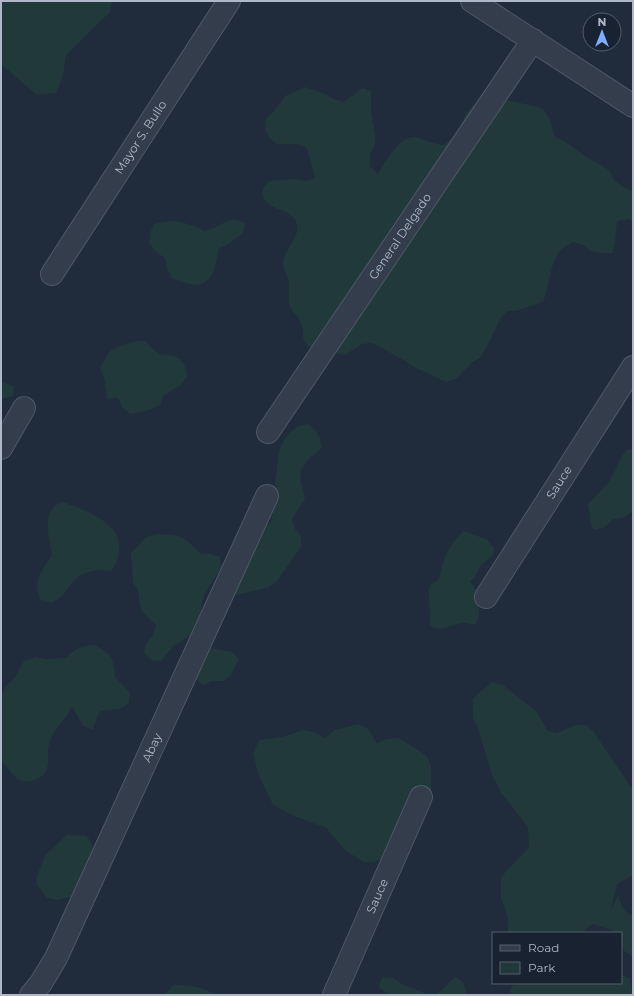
<svg xmlns="http://www.w3.org/2000/svg" width="634" height="996" viewBox="0 0 634 996" font-family="Montserrat,sans-serif">
	<style>
		.green { fill: #22393c }
		.lines { fill: none; stroke-linecap: round; stroke-linejoin: round }
		.minor-casing { stroke: #4f5866; stroke-width: 24 }
		.minor { stroke: #343d4c; stroke-width: 22 }
		.labels { text-anchor: middle; stroke-width: 3; stroke-linejoin: round; paint-order: stroke }
		.street-label { font-size: 12px; fill: #afb8c8; stroke: #192230 }
	</style>
	<rect width="100%" height="100%" fill="#202b3b"/>
	<g class="green">
		<polygon points="1,1 112,1 110,12 66,55 63,76 56,93 37,95 1,64"/>
		<path d="M305,87L325,94L334,99L344,102L362,88L371,91V113L375,134V144L370,155V166L378,174C384,163 400,135 415,137C425,139 432,144 443,145L452,139L458,131L466,113L474,105L495,98L535,106L544,110L550,120L555,137L564,141L590,159L609,170L614,180L622,186L633,191V222L629,219L617,221L615,243L612,253H602L591,251L583,245L573,242C570,244 565,246 562,249C549,262 550,286 543,302L516,311H507L500,319L491,339L480,358L471,363L457,378L447,382L418,369L402,359L372,343L362,344L345,355C335,353 315,352 307,345C301,340 304,332 302,326C300,318 294,314 291,308C286,298 291,288 288,278C285,271 281,266 284,258C287,246 302,235 296,222C290,208 269,211 263,197C262,195 263,190 263,188L269,181L292,179L306,181L315,178L307,148L297,144H277L269,138L265,129L266,119L280,104L285,96Z"/>
		<path d="M234,219L245,223L243,233L227,245L218,249C217,265 212,289 190,284C184,283 178,280 172,278L167,269L165,258L156,252L149,243L150,233L154,224C176,218 185,222 205,231C215,228 223,222 234,219Z"/>
		<path d="M136,341H146C150,346 154,352 161,354C164,355 167,354 170,355C183,358 186,365 187,376L181,385L164,395L160,405L150,410L130,414L122,407L118,398L107,399L104,378L100,368L109,352L117,347Z"/>
		<polygon points="1,382 14,386 13,396 1,399"/>
		<path d="M308,424C318,431 320,436 322,448C311,457 298,465 301,481C302,487 304,493 305,499L292,519L295,529L301,536V547L277,581L269,587L237,595L229,588L247,541L271,522L273,512V501L279,451L283,441L289,433L298,426Z"/>
		<path d="M632,449L633,450V509C627,518 623,518 613,519L605,527L595,530L591,526L588,504L609,482L623,454L627,450Z"/>
		<path d="M63,502C84,510 124,523 119,551C118,561 117,563 111,571C98,569 82,571 73,582C63,592 66,597 51,603L41,600C31,581 42,571 52,555C50,541 42,517 55,506C57,504 60,503 63,502Z"/>
		<path d="M464,531L488,540L494,549L493,555L481,565L475,577L470,581C481,594 481,607 477,623L472,625C457,617 444,636 430,625L429,589L431,584C442,580 440,573 443,563C446,552 455,538 464,531Z"/>
		<path d="M157,534C183,535 183,536 201,554H211L220,557L221,568L204,595L201,606V616L192,635L174,645L161,661L151,660L144,653L146,643L153,635L156,625L141,610L138,591L133,582L131,553L146,537Z"/>
		<path d="M94,645C110,652 115,659 115,677L130,693L129,703L120,709L100,711L92,730L83,725L72,707C66,719 54,729 50,741C44,758 56,772 33,781C29,782 23,782 18,779C11,775 8,766 1,762V697L6,686L14,679L24,661L35,657L45,659L66,658C76,648 80,646 94,645Z"/>
		<polygon points="211,648 232,652 239,659 231,675 223,681 212,681 204,685 195,679 201,650"/>
		<path d="M492,682L503,685L537,712L548,731L557,733L575,725H586L593,731L631,787L633,788V875L617,884L611,910L618,895C621,905 623,912 633,916V957C620,948 621,949 621,933H614L612,930L593,924L584,930V933H508V918L501,898V877L529,847L528,827L502,794L492,775L478,728L473,718V698Z"/>
		<polygon points="358,724 368,729 378,745 378,743 387,739 399,738 427,756 431,766 431,789 425,810 383,858 374,862 364,862 346,851 326,828 292,815 273,805 259,776 253,754 259,740 282,737 303,730 314,732 325,738 335,730"/>
		<polygon points="67,835 86,836 90,840 94,850 92,897 69,897 57,900 51,899 46,897 37,885 37,876 45,856 48,852 52,849"/>
		<polygon points="621,974 630,979 632,995 511,995 510,990 514,983 621,983"/>
		<polygon points="382,977 393,978 402,984 429,995 394,995 387,993 379,987"/>
		<polygon points="455,977 463,982 468,995 434,995 441,991"/>
		<path d="M174,985C188,985 204,986 215,995H164Z"/>
	</g>
	<g class="lines">
		<g class="minor-casing">
			<g id="minor">
				<polyline points="472,1 633,106"/>
				<path id="s1" d="M52,274L229,1"/>
				<path id="s2" d="M268,432L533,40"/>
				<polyline points="1,448 24,408"/>
				<path id="s3" d="M486,597L633,367"/>
				<path id="s4" d="M31,995L41,983L56,958L267,496"/>
				<path id="s5" d="M334,995L421,797"/>
			</g>
		</g>
		<use href="#minor" class="minor"/>
	</g>
	<g class="labels">
		<g class="street-label">
			<text dy="4" stroke="none"><textPath href="#s1" startOffset="163">Mayor S. Bullo</textPath></text>
			<text dy="4" stroke="none"><textPath href="#s2" startOffset="236">General Delgado</textPath></text>
			<text dy="4" stroke="none"><textPath href="#s3" startOffset="136">Sauce</textPath></text>
			<text dy="4" stroke="none"><textPath href="#s4" startOffset="276">Abay</textPath></text>
			<text dy="4" stroke="none"><textPath href="#s5" startOffset="108">Sauce</textPath></text>
		</g>
	</g>
	<rect width="634" height="996" fill="none" stroke="#afb8c8" stroke-width="4"/>
	<rect x="492" y="932" width="130" height="52" fill="#192230" stroke="#555e6d"/>
	<rect x="500" y="945" width="20" height="6" fill="#343d4c" stroke="#555e6d"/>
	<text x="528" y="952" font-size="12" fill="#afb8c8">Road</text>
	<rect x="500" y="962" width="20" height="12" fill="#22393c" stroke="#555e6d"/>
	<text x="528" y="972" font-size="12" fill="#afb8c8">Park</text>
	<g transform="translate(602 32)"><circle r="19" fill="#192230" stroke="#555e6d"/>
	<path d="M0-3L7 15L0 10L-7 15Z" fill="#7cacff"/>
	<text y="-6" font-size="11" font-weight="bold" text-anchor="middle" fill="#afb8c8">N</text>
	</g>
</svg>
